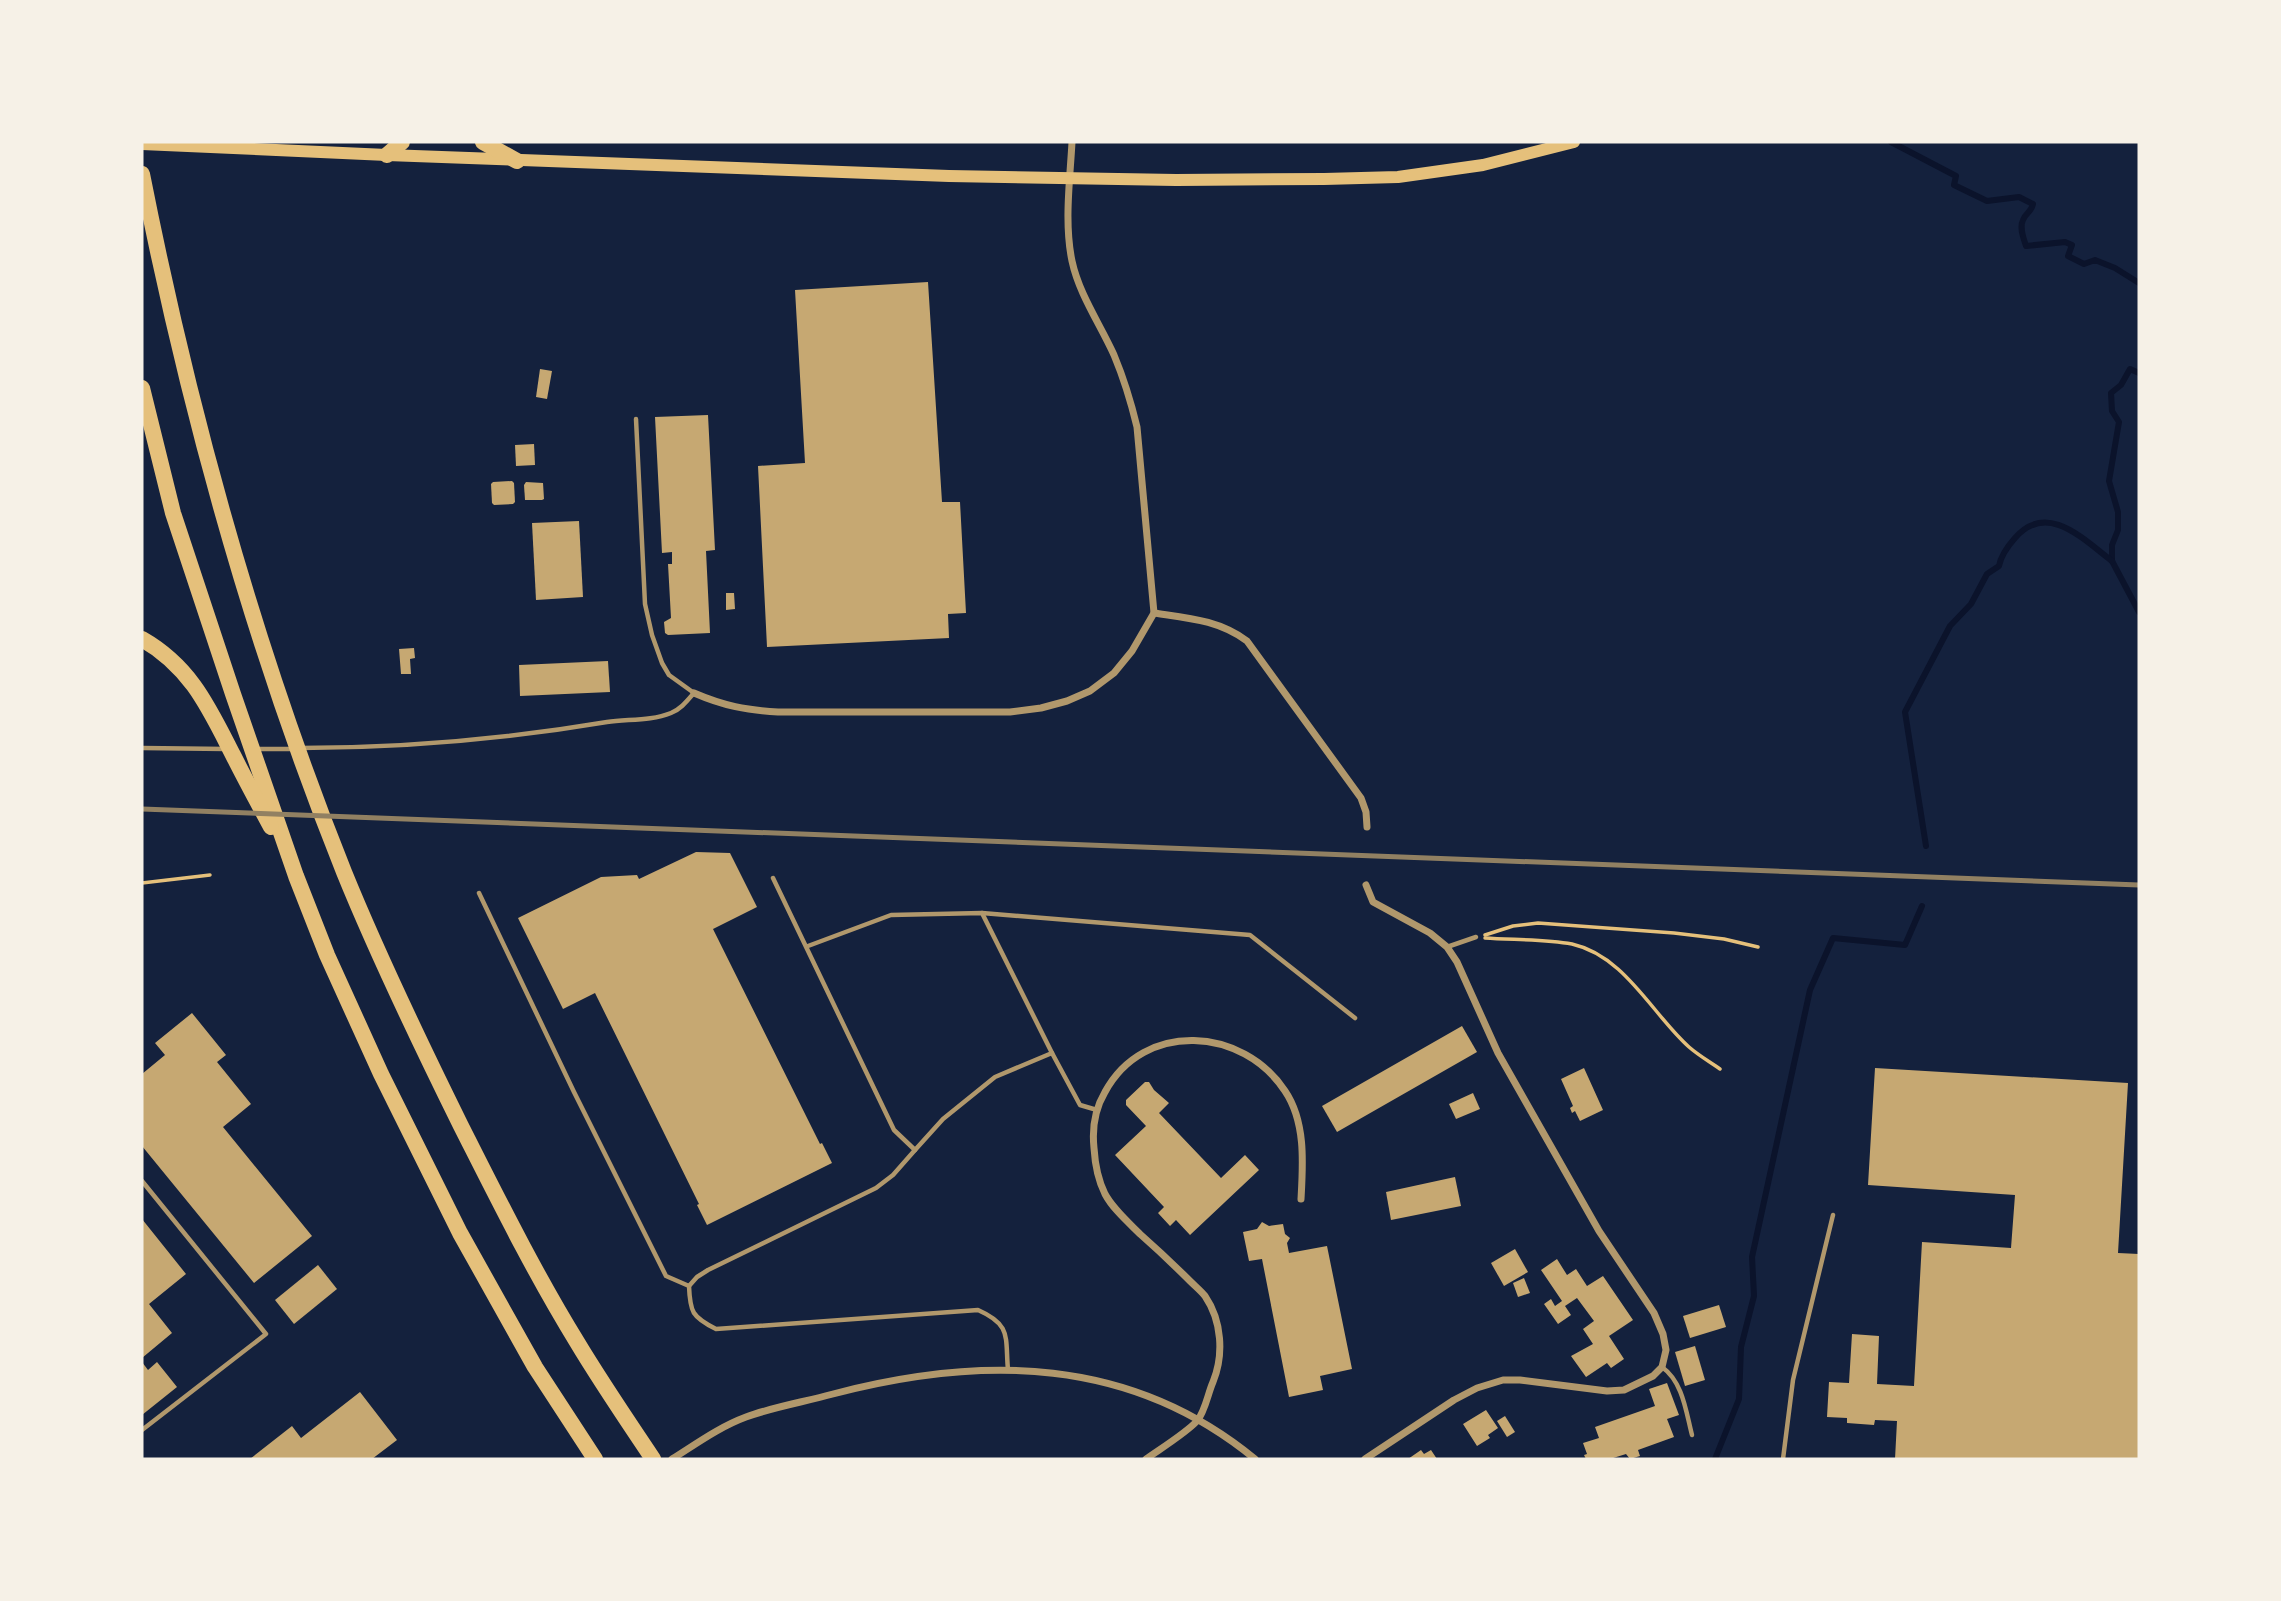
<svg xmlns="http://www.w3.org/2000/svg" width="2281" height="1601" viewBox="0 0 2281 1601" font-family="'Fira Sans',sans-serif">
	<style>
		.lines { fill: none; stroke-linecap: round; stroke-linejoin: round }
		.stream { stroke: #0b132b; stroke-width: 6 }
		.building { fill: #c6a872 }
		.path { stroke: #e5c07b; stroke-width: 3.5 }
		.service { stroke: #b1986c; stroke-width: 4.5 }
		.minor { stroke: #b1986c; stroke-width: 7 }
		.secondary { stroke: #e5c07b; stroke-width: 12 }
		.primary { stroke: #e5c07b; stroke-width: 12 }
		.motorway { stroke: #e5c07b; stroke-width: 16 }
		.rail { stroke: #918062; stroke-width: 5 }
	</style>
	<rect width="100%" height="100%" fill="#14213d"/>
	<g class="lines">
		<g class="stream">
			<path d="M1891,142L1956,176L1954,185L1987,201L2019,197L2033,204C2031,213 2026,212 2023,220C2019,228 2024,239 2026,246L2065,242L2072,245L2068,256L2084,264L2095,260L2115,268L2139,283"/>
			<polyline points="2139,373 2130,369 2121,385 2111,393 2112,411 2119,422 2109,481 2118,512 2118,530 2112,545 2112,561 2139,612"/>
			<path d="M1926,846L1905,712L1950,626L1971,604L1987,574L1999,566C2001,555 2007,547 2015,538C2047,501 2083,539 2112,561"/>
			<polyline points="1715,1459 1739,1399 1741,1347 1754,1296 1752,1257 1810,990 1833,938 1905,945 1922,906"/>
		</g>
	</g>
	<g class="building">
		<polygon points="928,282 942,502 960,502 966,613 948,614 949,638 767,647 758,466 805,463 795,290"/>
		<polygon points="540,369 552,371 547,399 536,397"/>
		<polygon points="708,415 715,550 706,551 710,633 668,635 665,633 664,622 671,618 668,564 672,564 672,552 662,553 655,417"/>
		<polygon points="534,444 535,465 516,466 515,445"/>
		<polygon points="512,481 514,483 515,502 513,504 494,505 492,503 491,484 493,482"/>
		<polygon points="526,482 543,483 544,499 542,500 525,500 524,485"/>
		<polygon points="579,521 583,597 536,600 532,523"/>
		<polygon points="726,593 734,593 735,609 726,610"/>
		<polygon points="414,648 415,658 410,659 411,674 401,674 399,649"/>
		<polygon points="608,661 610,692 520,696 519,665"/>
		<polygon points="696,852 730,853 757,907 713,929 820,1144 822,1143 832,1163 707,1225 697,1205 699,1204 595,993 563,1009 518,918 601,877 637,875 639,879"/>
		<polygon points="192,1013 226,1055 217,1062 251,1104 223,1127 312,1236 254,1283 142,1146 142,1074 165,1055 155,1043"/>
		<polygon points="1462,1026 1477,1052 1337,1132 1322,1106"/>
		<polygon points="1584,1068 1603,1110 1580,1121 1575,1111 1572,1113 1570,1108 1573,1106 1561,1079"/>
		<polygon points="1875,1068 2128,1083 2118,1253 2139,1254 2139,1459 1895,1459 1897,1421 1875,1420 1874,1425 1847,1423 1847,1418 1827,1417 1829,1382 1849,1383 1852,1334 1879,1336 1877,1384 1914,1386 1922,1242 2011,1248 2015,1195 1868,1185"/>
		<polygon points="1145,1082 1149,1082 1154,1090 1169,1103 1159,1113 1221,1178 1245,1155 1259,1170 1190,1235 1176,1220 1170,1226 1158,1213 1164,1207 1115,1155 1146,1126 1126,1105 1126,1100"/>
		<polygon points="1473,1093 1480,1109 1456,1119 1449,1104"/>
		<polygon points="1455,1177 1461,1206 1391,1220 1386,1192"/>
		<polygon points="142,1219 186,1274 149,1304 172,1333 142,1358"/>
		<polygon points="1262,1222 1269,1226 1283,1224 1285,1234 1290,1238 1287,1243 1289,1253 1327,1246 1352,1369 1320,1376 1323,1390 1289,1397 1262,1259 1249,1261 1243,1232 1257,1229"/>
		<polygon points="1515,1249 1528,1272 1504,1286 1491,1263"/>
		<polygon points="1557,1259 1567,1275 1576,1269 1587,1286 1603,1276 1633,1320 1609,1336 1624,1359 1611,1368 1607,1363 1586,1377 1571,1356 1593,1344 1583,1329 1594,1321 1577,1298 1565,1306 1571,1315 1558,1324 1544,1304 1551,1299 1555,1306 1562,1301 1541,1270"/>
		<polygon points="318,1265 337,1289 294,1324 275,1300"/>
		<polygon points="1524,1278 1530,1293 1518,1297 1513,1283"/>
		<polygon points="1719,1305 1726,1327 1690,1338 1683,1316"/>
		<polygon points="1695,1346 1705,1380 1685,1386 1675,1352"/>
		<polygon points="142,1362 148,1370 157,1362 177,1387 142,1415"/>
		<polygon points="1667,1383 1679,1415 1667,1419 1674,1437 1638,1450 1640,1456 1630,1459 1626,1454 1610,1459 1586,1459 1584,1455 1587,1454 1583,1443 1599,1438 1595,1427 1655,1406 1649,1389"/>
		<polygon points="360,1392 397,1440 372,1459 250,1459 292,1426 301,1438"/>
		<polygon points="1486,1410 1498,1428 1488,1435 1490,1438 1477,1446 1463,1424"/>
		<polygon points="1505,1416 1515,1432 1507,1437 1497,1421"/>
		<polygon points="1421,1450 1424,1454 1431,1450 1437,1459 1408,1459"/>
	</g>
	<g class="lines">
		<g class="path">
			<polyline points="142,883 210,875"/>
			<polyline points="1485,935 1513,926 1538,923 1674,933 1724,939 1758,947"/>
			<path d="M1485,938C1513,940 1544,939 1572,944C1625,956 1652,1014 1689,1047C1698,1055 1710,1062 1720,1069"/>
		</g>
		<g class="service">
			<polyline points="142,748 226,749"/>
			<path d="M301,748C403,748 506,739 607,722C628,719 651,721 671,713C681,709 687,701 694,693L669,675L662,663L652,635L645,604L636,419"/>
			<polyline points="256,749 292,749"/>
			<path d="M479,893L574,1092L666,1276L689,1286C690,1312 692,1317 716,1329L978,1310C1012,1325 1005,1337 1008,1370"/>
			<polyline points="982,913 1250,935 1355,1018"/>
			<polyline points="808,946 891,915 982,913 1052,1053 995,1077 943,1119 915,1150"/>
			<polyline points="1447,947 1476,937"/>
			<polyline points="1052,1053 1080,1105 1097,1110"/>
			<polyline points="142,1181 266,1334 142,1430"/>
			<polyline points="689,1286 697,1277 708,1270 876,1188 893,1175 915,1150 894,1130 773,878"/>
			<path d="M1662,1367C1683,1382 1686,1412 1692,1435"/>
			<polyline points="1783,1459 1793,1380 1833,1215"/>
		</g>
		<g class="minor">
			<path d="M1154,613C1188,618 1219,620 1247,641L1361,798L1366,812L1367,827"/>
			<path d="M694,693C724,706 746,710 778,712H1010L1041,708L1067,701L1090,691L1114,673L1132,651L1154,613L1137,427C1131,402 1124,379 1114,355C1100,324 1079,294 1072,261C1064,223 1070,180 1072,142"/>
			<path d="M672,1459C696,1444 719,1427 746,1417C773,1407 804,1402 833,1394C982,1355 1130,1356 1255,1459"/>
			<path d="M1146,1459C1160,1449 1186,1433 1197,1421C1205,1412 1208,1393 1213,1382C1224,1355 1222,1321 1205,1296C1201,1291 1195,1286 1190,1281C1174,1265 1157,1249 1140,1234C1128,1222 1113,1209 1105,1194C1098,1180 1095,1164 1094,1148C1092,1129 1095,1109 1105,1092C1144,1020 1243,1027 1285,1091C1306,1122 1303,1164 1301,1199"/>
			<polyline points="1365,1459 1454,1400 1477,1388 1503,1380 1520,1380 1607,1391 1624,1390 1653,1376 1662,1367 1666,1350 1663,1334 1654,1313 1599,1231 1498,1053 1457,962 1447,947 1430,933 1373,902 1366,885"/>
		</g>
		<polyline class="secondary" points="387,155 949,176 1176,180 1324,179 1398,177 1483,165 1574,142"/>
		<polyline class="primary" points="142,144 387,155"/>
		<g class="motorway">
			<polyline points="483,142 517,161"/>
			<polyline points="387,155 402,142"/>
			<path d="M142,174C189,412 254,647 344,872C379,958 420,1043 461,1126C498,1199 534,1272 577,1342C601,1382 627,1420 653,1459"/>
			<polyline points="142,388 173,513 233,694 296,876 327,955 381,1074 460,1233 535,1367 595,1459"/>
			<path d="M142,639C191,667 209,708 233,755C245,779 258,803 271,827"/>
		</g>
		<polyline class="rail" points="142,809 2139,885"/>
	</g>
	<rect width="2281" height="1601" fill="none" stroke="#f6f1e7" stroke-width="287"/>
</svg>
